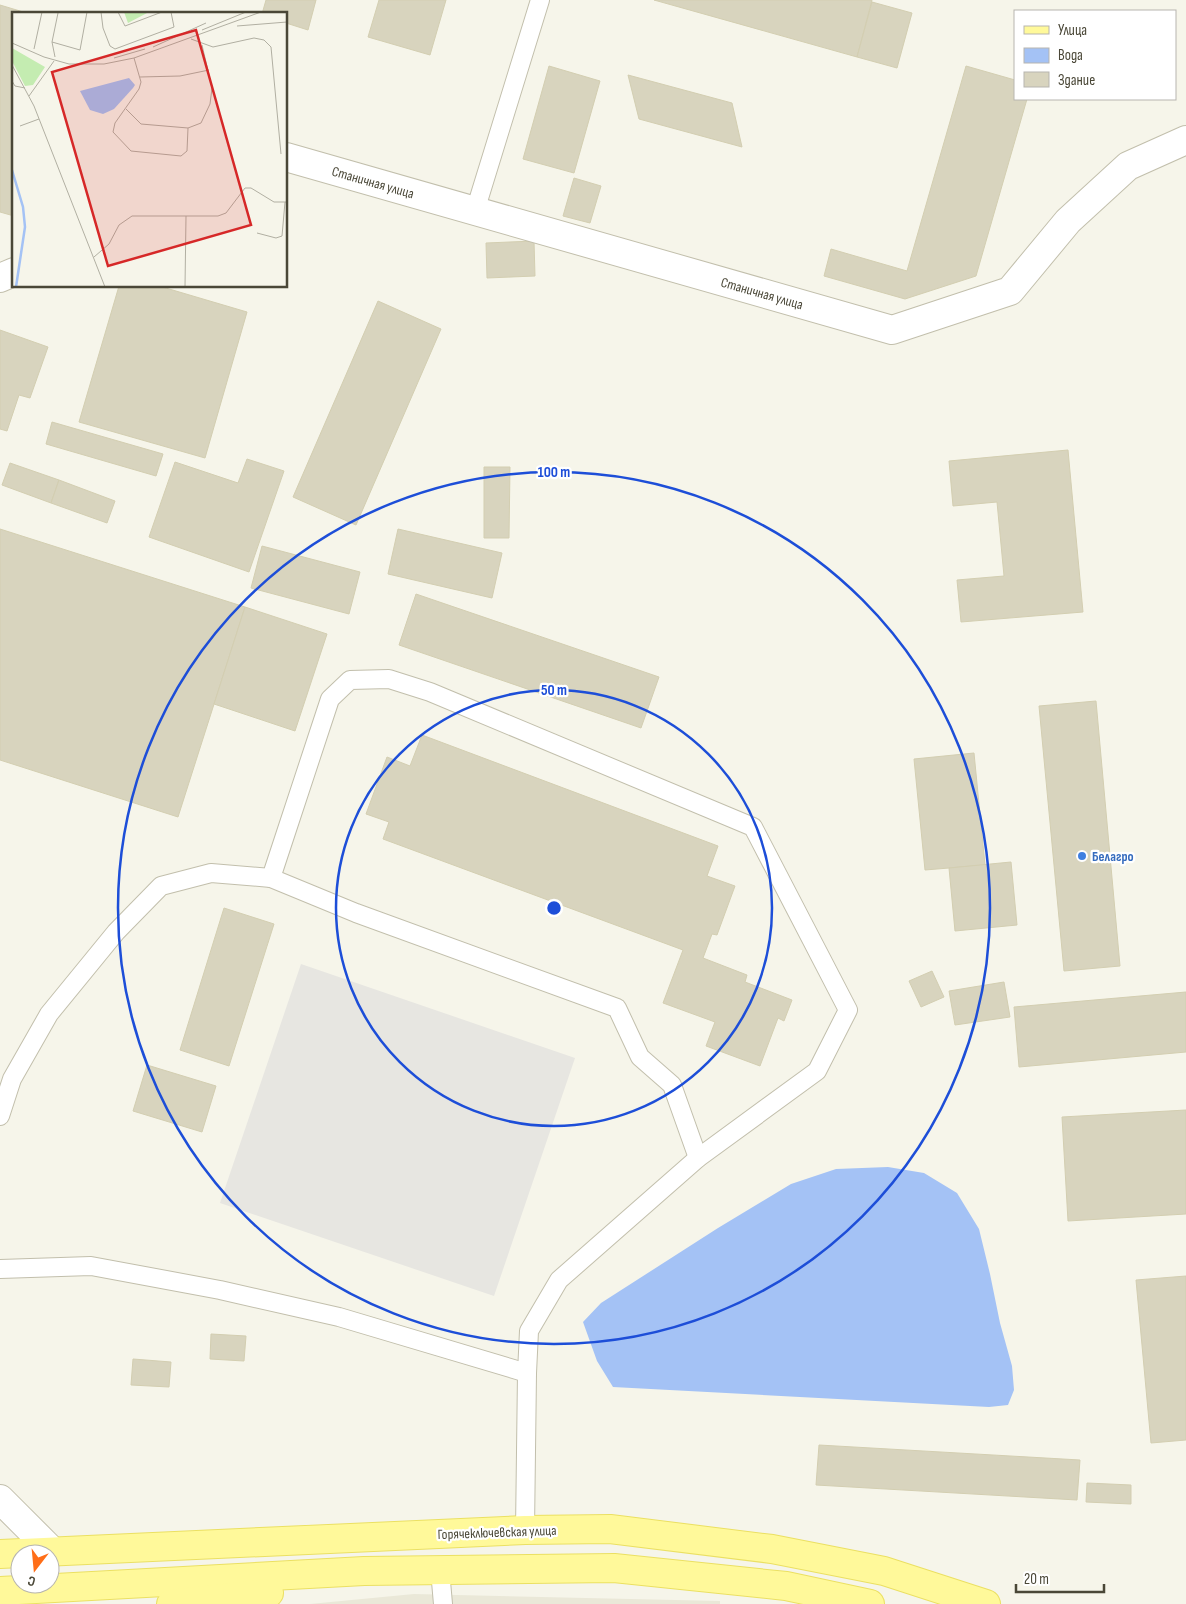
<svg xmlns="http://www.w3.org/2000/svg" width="1186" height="1604" viewBox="0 0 1186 1604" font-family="'Sofia Sans Condensed',sans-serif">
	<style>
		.residential { fill: #eae8d8 }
		.parking { fill: #e7e6e1 }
		.water { fill: #a4c2f5 }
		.building { fill: #d8d4be; stroke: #d3ceb1 }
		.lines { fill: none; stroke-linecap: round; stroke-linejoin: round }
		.service-casing { stroke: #c2bfac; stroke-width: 20 }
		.minor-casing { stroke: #c2bfac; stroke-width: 30 }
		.primary-casing { stroke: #ebe063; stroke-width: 30 }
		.service { stroke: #fff; stroke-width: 18 }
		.minor { stroke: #fff; stroke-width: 28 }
		.primary { stroke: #fff99a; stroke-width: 28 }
		.ring { fill: none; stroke: #1d4ed8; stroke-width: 2.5 }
		.shop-dot { fill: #3f7fe0; stroke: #fff; stroke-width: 2 }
		.labels { text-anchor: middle; stroke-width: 4.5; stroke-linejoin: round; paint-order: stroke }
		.street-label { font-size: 14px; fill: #4a4737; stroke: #fff }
		.shop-label { font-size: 14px; font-weight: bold; fill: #366cbe; stroke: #fff; text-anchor: start }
		.inset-river { fill: none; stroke: #a4c2f5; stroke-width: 2.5 }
		.inset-road { fill: none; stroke: #b1afa2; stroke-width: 1 }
		.view { fill: #d62828; fill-opacity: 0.15; stroke: #d62828; stroke-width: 2.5 }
		.inset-edge { fill: none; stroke: #4a4737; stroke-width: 2.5 }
		.centre { fill: #1d4ed8; stroke: #fff; stroke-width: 2.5 }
		.ring-label { font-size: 15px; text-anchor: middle; font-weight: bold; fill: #1d4ed8; stroke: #fff; stroke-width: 4.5; stroke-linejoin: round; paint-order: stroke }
	</style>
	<rect width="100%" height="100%" fill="#f6f5ea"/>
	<polygon class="residential" points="414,1594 720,1601 720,1604 310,1604"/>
	<polygon class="parking" points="301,964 575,1058 494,1296 220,1203"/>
	<polygon class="water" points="888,1167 924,1173 957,1193 979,1229 990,1274 1000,1323 1012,1366 1014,1390 1008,1405 989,1407 613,1387 597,1361 583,1322 601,1303 718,1228 791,1184 836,1169"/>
	<g class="building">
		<polygon points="266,0 316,0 308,30 286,23 286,14 262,14"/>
		<polygon points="379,0 446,0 430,55 368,37"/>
		<polygon points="654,0 872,0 857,57"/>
		<polygon points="872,2 912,13 897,68 857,57"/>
		<polygon points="0,5 30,14 14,14 14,216 0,212"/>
		<polygon points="549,66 600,81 574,173 523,159"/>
		<polygon points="966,66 1015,80 1015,99 1027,99 976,276 905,299 824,276 831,249 907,271"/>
		<polygon points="628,75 732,103 742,147 639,119"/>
		<polygon points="574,178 601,186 590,223 563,216"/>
		<polygon points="534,241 535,276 487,278 486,243"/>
		<polygon points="119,286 159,286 247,312 205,458 79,422"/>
		<polygon points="378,301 441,329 356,525 293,497"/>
		<polygon points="0,330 48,347 30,398 19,395 7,431 0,429"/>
		<polygon points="52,422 163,454 156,476 46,444"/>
		<polygon points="1068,450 1083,612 961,622 957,580 1004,576 997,502 953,506 949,461"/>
		<polygon points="247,459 284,471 249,572 149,537 175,462 238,483"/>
		<polygon points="10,463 59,480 51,503 2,485"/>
		<polygon points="484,467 510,467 509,538 484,538"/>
		<polygon points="59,480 115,501 107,523 51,503"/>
		<polygon points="0,529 245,607 178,817 0,760"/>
		<polygon points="398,529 502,553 492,598 388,574"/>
		<polygon points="262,546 360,572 349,614 251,588"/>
		<polygon points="416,594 659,677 641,728 399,645"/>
		<polygon points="245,607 327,634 295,731 214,704"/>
		<polygon points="1096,701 1120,966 1064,971 1039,706"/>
		<polygon points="422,735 718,846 707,876 735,886 717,935 712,934 703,958 747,975 745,982 792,1000 784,1021 778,1018 760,1066 706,1046 715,1022 663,1003 683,950 383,839 389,822 366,814 387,757 410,766"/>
		<polygon points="974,753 985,865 925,870 914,759"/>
		<polygon points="1011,862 1017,925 955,931 949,868"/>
		<polygon points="224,908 274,924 229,1066 180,1050"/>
		<polygon points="932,971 944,997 921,1007 909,981"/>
		<polygon points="1004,982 1010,1017 955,1025 949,991"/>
		<polygon points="1186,992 1186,1052 1019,1067 1014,1007"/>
		<polygon points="147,1065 216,1086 202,1132 133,1111"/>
		<polygon points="1186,1110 1186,1214 1068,1221 1062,1117"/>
		<polygon points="1186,1276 1186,1440 1151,1443 1136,1280"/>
		<polygon points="211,1334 246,1336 244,1361 210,1359"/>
		<polygon points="133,1359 171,1362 169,1387 131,1385"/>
		<polygon points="819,1445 1080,1460 1077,1500 816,1485"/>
		<polygon points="1087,1483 1131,1485 1131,1504 1086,1502"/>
	</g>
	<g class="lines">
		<g class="service-casing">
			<g id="service">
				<polyline points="475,211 540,0"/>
				<polyline points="271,878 330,699 350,680 389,679 430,692 753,827 848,1010 817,1071 698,1158 559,1280 529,1331 527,1373 525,1530"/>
				<polyline points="0,1116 12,1079 49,1014 116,932 161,886 211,873 271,878 356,913 617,1008 640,1057 672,1085 698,1158"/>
				<polyline points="0,1269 91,1266 220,1290 339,1317 527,1373"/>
				<polyline points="440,1570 443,1604"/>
			</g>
		</g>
		<g class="minor-casing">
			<g id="minor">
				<polyline points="286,157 892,330 1010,291 1068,221 1128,166 1186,140"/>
				<polyline points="0,278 14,272"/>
				<polyline points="0,1499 52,1551"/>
			</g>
		</g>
		<g class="primary-casing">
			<g id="primary">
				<polyline points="0,1554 525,1530 610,1529 772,1549 884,1571 986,1604"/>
				<polyline points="0,1591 364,1571 614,1568 786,1586 870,1604"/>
				<polyline points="171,1604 269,1593"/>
			</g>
		</g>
		<use href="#service" class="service"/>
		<use href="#minor" class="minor"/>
		<use href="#primary" class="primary"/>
	</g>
	<g class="ring">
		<circle cx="554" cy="908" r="218"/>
		<circle cx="554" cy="908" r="436"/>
	</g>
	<circle class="shop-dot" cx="1082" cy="856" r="5"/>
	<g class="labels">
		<g class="street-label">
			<text transform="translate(373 182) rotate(16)" y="5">Станичная улица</text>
			<text transform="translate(762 293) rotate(16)" y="5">Станичная улица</text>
			<text transform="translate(497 1532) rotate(-2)" y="5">Горячеключевская улица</text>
		</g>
		<g class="shop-label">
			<text x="1092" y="861">Белагро</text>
		</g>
	</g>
	<g transform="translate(12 12)">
		<rect width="275" height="275" fill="#f6f5ea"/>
		<path d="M112,0H137L116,11ZM0,36L33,55L21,73L13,74L0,49Z" fill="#c4ecb1"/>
		<path d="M117,66L123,73L121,76L102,97L91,102L78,98L68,79Z" fill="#a4c2f5"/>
		<path class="inset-river" d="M0,158L11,195L13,215L4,275"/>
		<path class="inset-road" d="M89,0L91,16L98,34L103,37L162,15L159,0M106,0L113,14L150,0M225,14L275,10M190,18L234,0M179,27L201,35L242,26L252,28L259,35L269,142M40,30L46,1M0,31L32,45L57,52H92L122,46L249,0M141,35L194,11M22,37L30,0M43,45L40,30L68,38L75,0M102,46L133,37M122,46L129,70L127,77L103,111L101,120L119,139L169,144L175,139L176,116M0,53L22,94L93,275M128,65L168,64L197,58M0,69L3,74L13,76M17,84L42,49M114,97L129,112L176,116L189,111L198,92L200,76L190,33M8,114L27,107M245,221L264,226L270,224L273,190M82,245L97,232L107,213L120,204H206L214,201L233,176H239L262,190H275M173,275L174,204"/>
		<path class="view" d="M184,18L239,213L96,254L40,60Z"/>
		<rect width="275" height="275" class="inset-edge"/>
	</g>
	<circle cx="554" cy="908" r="8" class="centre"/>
	<g class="ring-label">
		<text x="554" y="477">100 m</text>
		<text x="554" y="695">50 m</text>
	</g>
	<rect x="1014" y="10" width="162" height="90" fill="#ffffff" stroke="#b7b5af"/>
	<rect x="1024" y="26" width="25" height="8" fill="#fff99a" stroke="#b7b5af"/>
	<text x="1058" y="35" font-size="15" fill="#4a4737">Улица</text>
	<rect x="1024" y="48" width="25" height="15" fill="#a4c2f5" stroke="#b7b5af"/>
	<text x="1058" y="60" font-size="15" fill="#4a4737">Вода</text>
	<rect x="1024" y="72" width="25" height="15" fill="#d8d4be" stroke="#b7b5af"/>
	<text x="1058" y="85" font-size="15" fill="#4a4737">Здание</text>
	<g transform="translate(35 1569) rotate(196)"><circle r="24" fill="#ffffff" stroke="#b7b5af"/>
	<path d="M0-4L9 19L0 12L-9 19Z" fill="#ff6e18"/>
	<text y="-8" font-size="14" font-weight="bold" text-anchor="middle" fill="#4a4737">С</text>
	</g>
	<path d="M1016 1584v8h88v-8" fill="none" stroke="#4a4737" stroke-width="2.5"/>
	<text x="1024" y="1584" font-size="15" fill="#4a4737" stroke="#ffffff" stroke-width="4" paint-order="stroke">20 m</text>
</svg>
